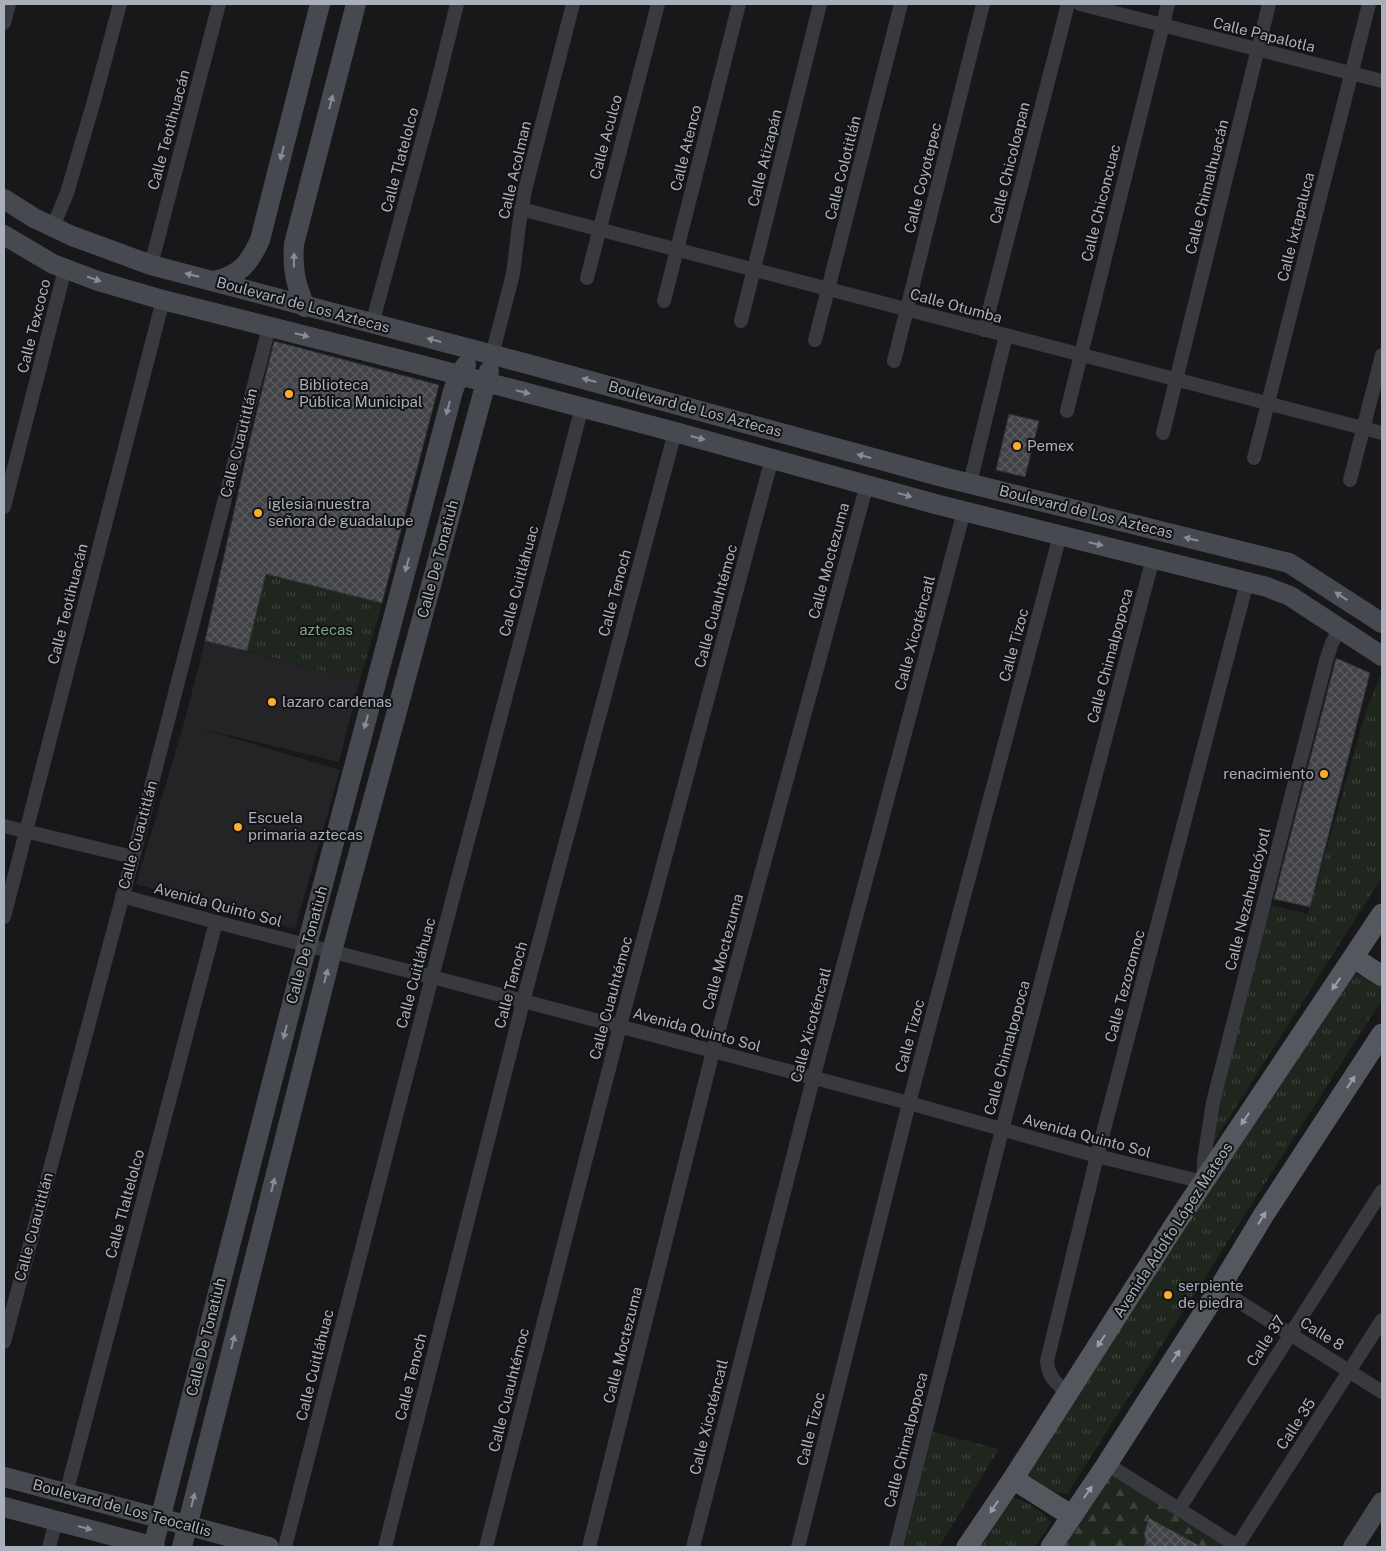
<svg xmlns="http://www.w3.org/2000/svg" width="1386" height="1551" viewBox="0 0 1386 1551" font-family="'Public Sans',sans-serif">
	<style>
		.built { fill: #242427 }
		.forest { fill: url(#forest-firs) }
		.park { fill: url(#park-tufts) }
		.building { fill: url(#building-cross-hatch); stroke: #323236 }
		.lines { fill: none; stroke-linecap: round; stroke-linejoin: round }
		.street { stroke: #393a3f; stroke-width: 14 }
		.secondary { stroke: #474950; stroke-width: 20 }
		.primary { stroke: #55575f; stroke-width: 21 }
		.oneway { fill: #878c96 }
		.oneway2 { fill: #999ea9 }
		.poi-dot { fill: #fbad30; stroke: #131315; stroke-width: 2 }
		.labels { text-anchor: middle; stroke-width: 4; stroke-linejoin: round; paint-order: stroke }
		.street-label { font-size: 15px; fill: #aab0bb; stroke: #131315 }
		.poi-label { font-size: 15px; fill: #aab0bb; stroke: #131315; text-anchor: start }
		.park-label { font-size: 15px; fill: #80a680; stroke: #131315 }
	</style>
	<defs>
		<pattern id="forest-firs" width="22" height="20" patternUnits="userSpaceOnUse" patternTransform="scale(1.25)"><rect width="22" height="20" fill="#1e261e"/><path d="M5 1l3.5 6h-7zM16 11l3.5 6h-7z" fill="#3c433d"/></pattern>
		<pattern id="park-tufts" width="24" height="20" patternUnits="userSpaceOnUse" patternTransform="scale(1.25)"><rect width="24" height="20" fill="#1e261e"/><path d="M3 7l-1-3M5 7V3M7 7l1-3M15 17l-1-3M17 17v-4M19 17l1-3" fill="none" stroke="#3c433d"/></pattern>
		<pattern id="building-cross-hatch" width="8" height="8" patternUnits="userSpaceOnUse" patternTransform="scale(1.25)"><rect width="8" height="8" fill="#424347"/><path d="M0 0l8 8M0 8l8-8" fill="none" stroke="#5b5c60"/></pattern>
	</defs>
	<rect width="100%" height="100%" fill="#18181a"/>
	<polygon class="built" points="205,641 360,680 339,762 200,728 340,770 295,929 136,884 184,723"/>
	<polygon class="forest" points="1111,1460 1246,1547 1055,1547"/>
	<g class="park">
		<polygon points="266,574 382,603 360,680 247,651"/>
		<polygon points="1382,672 1382,877 1215,1140 1205,1139 1269,905 1308,914 1367,708"/>
		<path d="M1356,974L1370,979L1381,988V1001L1067,1494C1054,1494 1036,1487 1028,1476V1471L1345,979Z"/>
		<polygon points="933,1432 999,1449 939,1547 904,1547"/>
		<path d="M1006,1495C1025,1501 1038,1506 1051,1523L1035,1547H973Z"/>
	</g>
	<g class="building">
		<polygon points="274,341 439,385 382,603 266,574 247,651 205,641 251,435"/>
		<polygon points="1009,414 1039,421 1025,477 996,470"/>
		<polygon points="1336,658 1370,673 1310,907 1274,899"/>
		<polygon points="1149,1518 1202,1547 1147,1547 1144,1534"/>
	</g>
	<g class="lines">
		<g class="street">
			<polyline points="1080,4 1382,81"/>
			<polyline points="4,23 9,4"/>
			<polyline points="521,209 1382,433"/>
			<polyline points="53,227 67,193 94,101 120,4"/>
			<polyline points="151,265 219,4"/>
			<polyline points="587,278 658,4"/>
			<polyline points="664,301 739,4"/>
			<polyline points="741,321 820,4"/>
			<polyline points="372,324 435,93 457,4"/>
			<polyline points="984,330 1068,4"/>
			<polyline points="815,340 901,4"/>
			<polyline points="492,355 513,274 519,225 525,190 573,4"/>
			<polyline points="894,361 983,4"/>
			<polyline points="1067,411 1168,4"/>
			<polyline points="1163,433 1269,4"/>
			<polyline points="1254,458 1369,4"/>
			<polyline points="1350,480 1382,355"/>
			<polyline points="970,483 1006,335"/>
			<polyline points="4,507 65,269"/>
			<polyline points="4,826 133,857"/>
			<polyline points="122,896 216,922 432,977 713,1051 909,1103 1097,1156 1203,1182 1204,1160 1213,1102 1326,661 1332,643 1340,628"/>
			<polyline points="4,917 163,300"/>
			<polyline points="1219,1289 1382,1392"/>
			<polyline points="4,1342 133,857 269,327"/>
			<path d="M1067,1393C1056,1383 1048,1377 1047,1361L1097,1156L1247,582"/>
			<polyline points="1107,1464 1239,1547"/>
			<polyline points="66,1494 216,922"/>
			<polyline points="1179,1509 1382,1191"/>
			<polyline points="1237,1546 1382,1320"/>
			<polyline points="49,1547 56,1521"/>
			<polyline points="285,1547 432,977 582,407"/>
			<polyline points="385,1547 523,1002 675,432"/>
			<polyline points="486,1547 620,1026 772,458"/>
			<polyline points="589,1547 713,1051 867,484"/>
			<polyline points="693,1547 813,1079 964,511"/>
			<polyline points="798,1547 909,1103 1060,535"/>
			<polyline points="896,1547 1002,1130 1153,558"/>
		</g>
		<g class="secondary">
			<polyline points="4,199 34,218 72,236 151,265 524,363 943,477 1289,563 1382,623"/>
			<polyline points="4,235 53,264 98,281 163,300 421,365 675,432 935,504 1267,587 1290,596 1382,656"/>
			<path d="M214,281C240,275 249,264 260,240L320,4"/>
			<path d="M305,307C296,284 292,270 294,244L356,4"/>
			<polyline points="4,1477 269,1547"/>
			<polyline points="4,1507 155,1547"/>
			<polyline points="153,1547 307,945 453,391 459,375 466,365"/>
			<polyline points="182,1547 332,951 489,371"/>
			<polyline points="1353,1547 1382,1502"/>
		</g>
		<g class="primary">
			<polyline points="1354,958 1382,976"/>
			<polyline points="1013,1479 1072,1516"/>
			<polyline points="967,1547 1013,1479 1174,1226 1382,914"/>
			<polyline points="1051,1547 1107,1464 1219,1289 1263,1216 1382,1034"/>
		</g>
	</g>
	<defs><path id="oneway-solid" d="M-6-.8H1V-3.2L6.5 0L1 3.2V.8H-6Z" transform="scale(1.25)"/></defs>
	<g class="oneway">
		<use href="#oneway-solid" transform="translate(331 102) rotate(-76)"/>
		<use href="#oneway-solid" transform="translate(282 153) rotate(104)"/>
		<use href="#oneway-solid" transform="translate(294 260) rotate(-89)"/>
		<use href="#oneway-solid" transform="translate(192 275) rotate(-166)"/>
		<use href="#oneway-solid" transform="translate(94 279) rotate(19)"/>
		<use href="#oneway-solid" transform="translate(302 335) rotate(14)"/>
		<use href="#oneway-solid" transform="translate(434 340) rotate(-165)"/>
		<use href="#oneway-solid" transform="translate(589 380) rotate(-165)"/>
		<use href="#oneway-solid" transform="translate(523 392) rotate(14)"/>
		<use href="#oneway-solid" transform="translate(448 408) rotate(105)"/>
		<use href="#oneway-solid" transform="translate(698 438) rotate(15)"/>
		<use href="#oneway-solid" transform="translate(864 456) rotate(-165)"/>
		<use href="#oneway-solid" transform="translate(905 495) rotate(16)"/>
		<use href="#oneway-solid" transform="translate(1191 539) rotate(-166)"/>
		<use href="#oneway-solid" transform="translate(1096 544) rotate(13)"/>
		<use href="#oneway-solid" transform="translate(407 565) rotate(105)"/>
		<use href="#oneway-solid" transform="translate(1341 596) rotate(-147)"/>
		<use href="#oneway-solid" transform="translate(366 722) rotate(105)"/>
		<use href="#oneway-solid" transform="translate(326 976) rotate(-76)"/>
		<use href="#oneway-solid" transform="translate(285 1032) rotate(104)"/>
		<use href="#oneway-solid" transform="translate(273 1185) rotate(-76)"/>
		<use href="#oneway-solid" transform="translate(233 1342) rotate(-76)"/>
		<use href="#oneway-solid" transform="translate(193 1500) rotate(-76)"/>
		<use href="#oneway-solid" transform="translate(85 1528) rotate(15)"/>
	</g>
	<g class="oneway2">
		<use href="#oneway-solid" transform="translate(1336 984) rotate(125)"/>
		<use href="#oneway-solid" transform="translate(1351 1082) rotate(-57)"/>
		<use href="#oneway-solid" transform="translate(1245 1119) rotate(124)"/>
		<use href="#oneway-solid" transform="translate(1262 1218) rotate(-58)"/>
		<use href="#oneway-solid" transform="translate(1101 1341) rotate(123)"/>
		<use href="#oneway-solid" transform="translate(1176 1356) rotate(-57)"/>
		<use href="#oneway-solid" transform="translate(1088 1492) rotate(-56)"/>
		<use href="#oneway-solid" transform="translate(994 1507) rotate(124)"/>
	</g>
	<g class="poi-dot">
		<circle cx="289" cy="394" r="5"/>
		<circle cx="1017" cy="446" r="5"/>
		<circle cx="258" cy="513" r="5"/>
		<circle cx="272" cy="702" r="5"/>
		<circle cx="1324" cy="774" r="5"/>
		<circle cx="238" cy="827" r="5"/>
		<circle cx="1168" cy="1295" r="5"/>
	</g>
	<g class="labels">
		<g class="street-label">
			<text transform="translate(1264 35) rotate(14)" y="5">Calle Papalotla</text>
			<text transform="translate(169 130) rotate(-75)" y="5">Calle Teotihuacán</text>
			<text transform="translate(606 137) rotate(-75)" y="5">Calle Aculco</text>
			<text transform="translate(686 148) rotate(-76)" y="5">Calle Atenco</text>
			<text transform="translate(765 158) rotate(-76)" y="5">Calle Atizapán</text>
			<text transform="translate(400 160) rotate(-75)" y="5">Calle Tlatelolco</text>
			<text transform="translate(1010 163) rotate(-76)" y="5">Calle Chicoloapan</text>
			<text transform="translate(843 168) rotate(-76)" y="5">Calle Colotitlán</text>
			<text transform="translate(515 170) rotate(-77)" y="5">Calle Acolman</text>
			<text transform="translate(923 178) rotate(-76)" y="5">Calle Coyotepec</text>
			<text transform="translate(1207 187) rotate(-76)" y="5">Calle Chimalhuacán</text>
			<text transform="translate(1101 203) rotate(-76)" y="5">Calle Chiconcuac</text>
			<text transform="translate(1296 227) rotate(-76)" y="5">Calle Ixtapaluca</text>
			<text transform="translate(303 305) rotate(15)" y="5">Boulevard de Los Aztecas</text>
			<text transform="translate(956 306) rotate(15)" y="5">Calle Otumba</text>
			<text transform="translate(34 326) rotate(-76)" y="5">Calle Texcoco</text>
			<text transform="translate(695 409) rotate(15)" y="5">Boulevard de Los Aztecas</text>
			<text transform="translate(239 443) rotate(-76)" y="5">Calle Cuautitlán</text>
			<text transform="translate(1086 512) rotate(14)" y="5">Boulevard de Los Aztecas</text>
			<text transform="translate(438 559) rotate(-75)" y="5">Calle De Tonatiuh</text>
			<text transform="translate(829 561) rotate(-75)" y="5">Calle Moctezuma</text>
			<text transform="translate(519 581) rotate(-75)" y="5">Calle Cuitláhuac</text>
			<text transform="translate(615 593) rotate(-75)" y="5">Calle Tenoch</text>
			<text transform="translate(68 604) rotate(-76)" y="5">Calle Teotihuacán</text>
			<text transform="translate(716 606) rotate(-75)" y="5">Calle Cuauhtémoc</text>
			<text transform="translate(915 633) rotate(-75)" y="5">Calle Xicoténcatl</text>
			<text transform="translate(1014 645) rotate(-75)" y="5">Calle Tizoc</text>
			<text transform="translate(1110 656) rotate(-75)" y="5">Calle Chimalpopoca</text>
			<text transform="translate(138 835) rotate(-75)" y="5">Calle Cuautitlán</text>
			<text transform="translate(1248 899) rotate(-76)" y="5">Calle Nezahualcóyotl</text>
			<text transform="translate(218 905) rotate(15)" y="5">Avenida Quinto Sol</text>
			<text transform="translate(307 945) rotate(-75)" y="5">Calle De Tonatiuh</text>
			<text transform="translate(723 952) rotate(-75)" y="5">Calle Moctezuma</text>
			<text transform="translate(416 973) rotate(-75)" y="5">Calle Cuitláhuac</text>
			<text transform="translate(511 985) rotate(-75)" y="5">Calle Tenoch</text>
			<text transform="translate(1125 986) rotate(-75)" y="5">Calle Tezozomoc</text>
			<text transform="translate(611 998) rotate(-75)" y="5">Calle Cuauhtémoc</text>
			<text transform="translate(811 1025) rotate(-75)" y="5">Calle Xicoténcatl</text>
			<text transform="translate(697 1030) rotate(15)" y="5">Avenida Quinto Sol</text>
			<text transform="translate(910 1036) rotate(-75)" y="5">Calle Tizoc</text>
			<text transform="translate(1007 1048) rotate(-75)" y="5">Calle Chimalpopoca</text>
			<text transform="translate(1087 1136) rotate(15)" y="5">Avenida Quinto Sol</text>
			<text transform="translate(125 1204) rotate(-75)" y="5">Calle Tlaltelolco</text>
			<text transform="translate(34 1227) rotate(-75)" y="5">Calle Cuautitlán</text>
			<text transform="translate(1173 1230) rotate(-57)" y="5">Avenida Adolfo López Mateos</text>
			<text transform="translate(1322 1334) rotate(32)" y="5">Calle 8</text>
			<text transform="translate(206 1337) rotate(-76)" y="5">Calle De Tonatiuh</text>
			<text transform="translate(1266 1341) rotate(-57)" y="5">Calle 37</text>
			<text transform="translate(623 1345) rotate(-76)" y="5">Calle Moctezuma</text>
			<text transform="translate(315 1365) rotate(-76)" y="5">Calle Cuitláhuac</text>
			<text transform="translate(411 1377) rotate(-76)" y="5">Calle Tenoch</text>
			<text transform="translate(509 1390) rotate(-76)" y="5">Calle Cuauhtémoc</text>
			<text transform="translate(709 1417) rotate(-76)" y="5">Calle Xicoténcatl</text>
			<text transform="translate(1296 1424) rotate(-57)" y="5">Calle 35</text>
			<text transform="translate(811 1429) rotate(-76)" y="5">Calle Tizoc</text>
			<text transform="translate(906 1440) rotate(-76)" y="5">Calle Chimalpopoca</text>
			<text transform="translate(122 1508) rotate(15)" y="5">Boulevard de Los Teocallis</text>
		</g>
		<g class="poi-label">
			<text x="299" y="390">Biblioteca<tspan x="299" dy="17">Pública Municipal</tspan></text>
			<text x="1027" y="451">Pemex</text>
			<text x="268" y="509">iglesia nuestra<tspan x="268" dy="17">señora de guadalupe</tspan></text>
			<text x="282" y="707">lazaro cardenas</text>
			<text x="1314" y="779" text-anchor="end">renacimiento</text>
			<text x="248" y="823">Escuela<tspan x="248" dy="17">primaria aztecas</tspan></text>
			<text x="1178" y="1291">serpiente<tspan x="1178" dy="17">de piedra</tspan></text>
		</g>
		<g class="park-label">
			<text x="326" y="635">aztecas</text>
		</g>
	</g>
	<rect width="1386" height="1551" fill="none" stroke="#aab0bb" stroke-width="10"/>
</svg>
